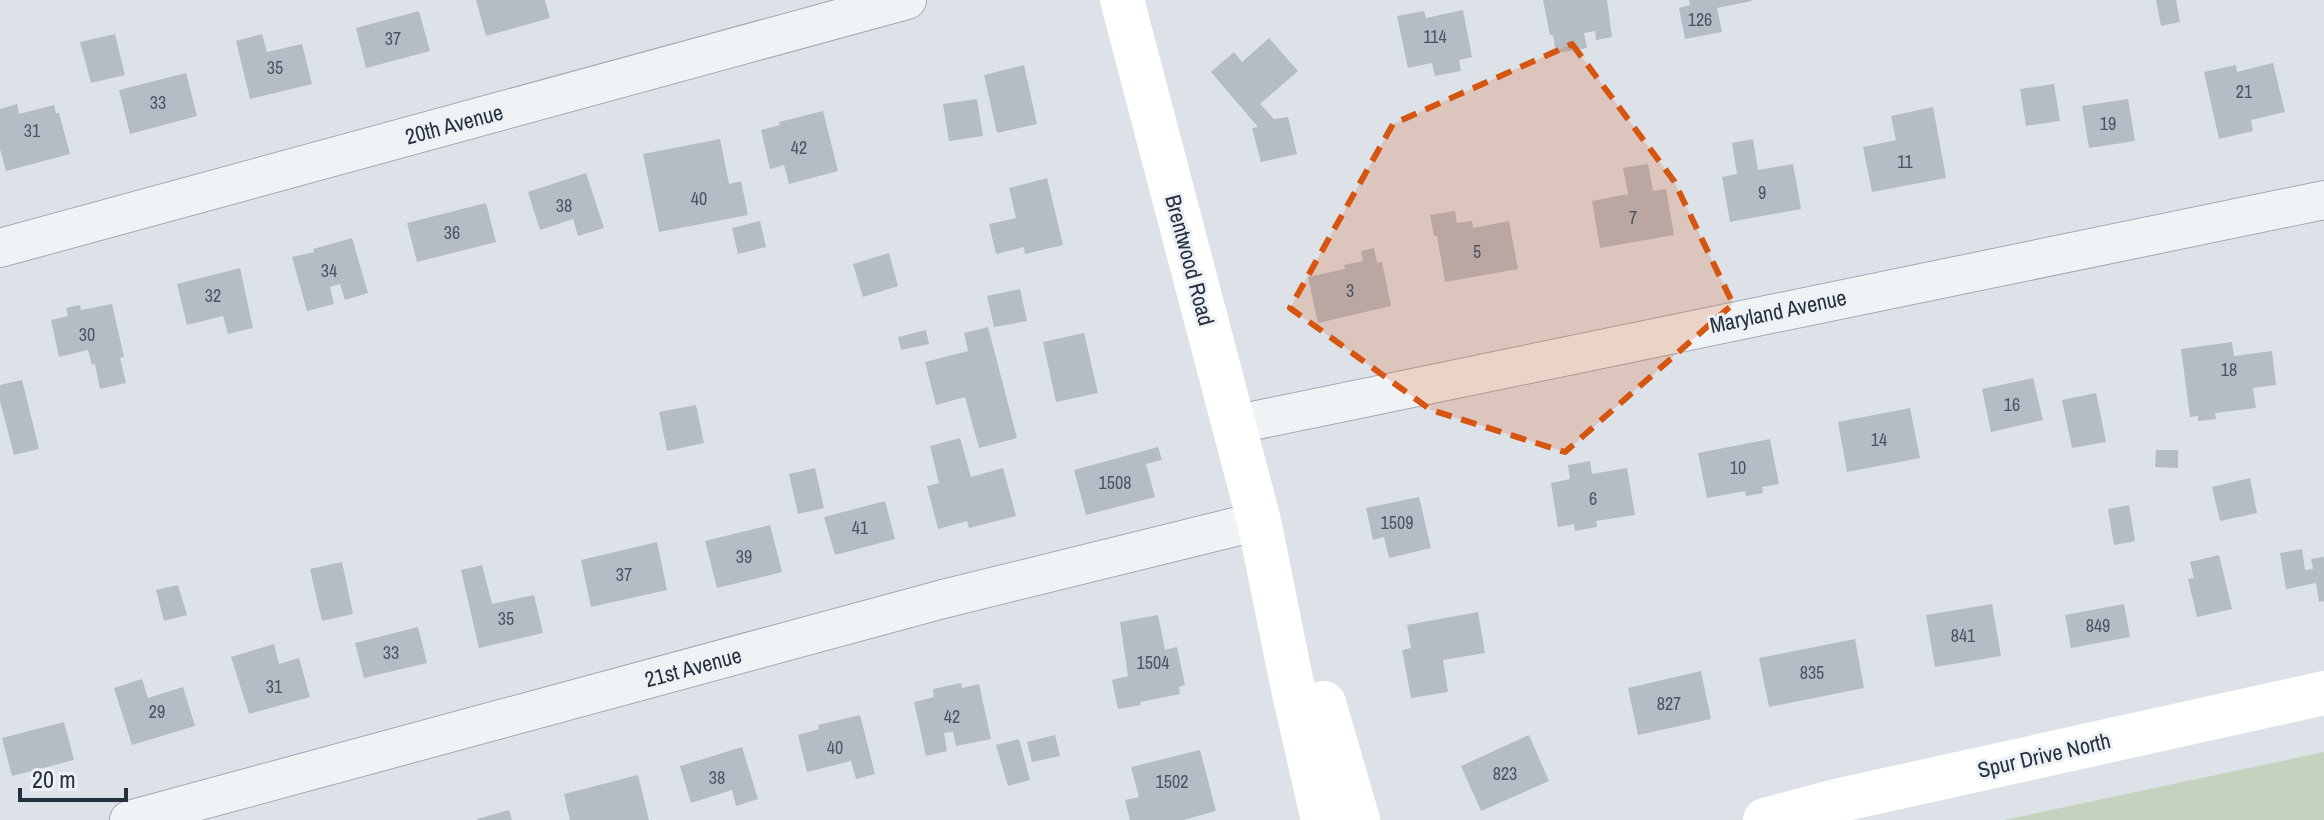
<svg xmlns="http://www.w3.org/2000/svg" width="2324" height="820" viewBox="0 0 2324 820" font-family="'Archivo Narrow',sans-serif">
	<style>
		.green { fill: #c4d3be }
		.building { fill: #b4bcc6 }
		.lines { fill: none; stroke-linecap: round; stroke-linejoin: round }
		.street-casing { stroke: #a2a9b2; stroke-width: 40 }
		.street { stroke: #f0f3f6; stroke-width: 38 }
		.secondary { stroke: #fff; stroke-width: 44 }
		.marked { fill: #d55511; fill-opacity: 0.2; stroke: #d55511; stroke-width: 6; stroke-dasharray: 16 10; stroke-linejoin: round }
		.labels { text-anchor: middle; stroke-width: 6; stroke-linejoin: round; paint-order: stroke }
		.number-label { font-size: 18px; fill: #4a5462 }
		.street-label { font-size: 22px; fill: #263140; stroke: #edf1f6 }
	</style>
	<rect width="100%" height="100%" fill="#dde2e8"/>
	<polygon class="green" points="2324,752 2324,820 2004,820"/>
	<g class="building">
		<polygon points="476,0 545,0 550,18 486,36"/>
		<polygon points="1543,0 1607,0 1612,37 1596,40 1595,31 1584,33 1587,48 1556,53 1553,35 1550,35"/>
		<polygon points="1689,0 1751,0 1752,1 1717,8 1722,32 1685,39 1679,8 1690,5"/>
		<polygon points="2156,0 2176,0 2180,22 2161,26"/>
		<polygon points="1463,10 1472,57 1459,60 1461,71 1435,76 1432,63 1408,68 1397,16 1424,11 1426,18"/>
		<polygon points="419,11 430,51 366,68 356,28"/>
		<polygon points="115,34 125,75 91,83 80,42"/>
		<polygon points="262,34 267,52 302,44 312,84 250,99 236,41"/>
		<polygon points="1269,38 1298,71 1260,104 1274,119 1288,117 1297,154 1261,162 1252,128 1258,127 1211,72 1234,52 1242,62"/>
		<polygon points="2273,63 2285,112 2251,120 2253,131 2219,139 2204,72 2236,65 2237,72"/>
		<polygon points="1024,65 1037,124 997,133 984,75"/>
		<polygon points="186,73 197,116 130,134 119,90"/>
		<polygon points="2054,84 2060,121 2026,126 2020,89"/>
		<polygon points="977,99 983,136 949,141 943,104"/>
		<polygon points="2128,99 2135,141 2089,148 2082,106"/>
		<polygon points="17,104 19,114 54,105 56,113 59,113 70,154 6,171 0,149 0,109"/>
		<polygon points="1933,107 1946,178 1872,192 1863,147 1896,140 1891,116"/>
		<polygon points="823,111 838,171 789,184 784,165 770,169 761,130 780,125 779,122"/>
		<polygon points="720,139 729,184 741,181 748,215 659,232 643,154"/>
		<polygon points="1753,139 1758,170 1793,164 1801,209 1730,222 1722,177 1737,174 1732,143"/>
		<polygon points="1648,164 1653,191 1666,189 1674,235 1600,248 1592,201 1628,194 1623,168"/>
		<polygon points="586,173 604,228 578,236 573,219 540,230 528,192"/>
		<polygon points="1047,178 1063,245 1025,254 1024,247 996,254 989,224 1016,218 1009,188"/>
		<polygon points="486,203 496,242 417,262 407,223"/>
		<polygon points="1455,211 1457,223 1472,221 1473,228 1509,221 1518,269 1445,282 1437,236 1434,236 1430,215"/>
		<polygon points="760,221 766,247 738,254 732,228"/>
		<polygon points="352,238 368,293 345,300 340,284 330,287 334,304 307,311 292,257 314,252 313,249"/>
		<polygon points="1374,248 1377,263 1382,262 1391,306 1318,323 1308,277 1345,269 1344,265 1363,261 1361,251"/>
		<polygon points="889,253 898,286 863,297 853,264"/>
		<polygon points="240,268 253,328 228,334 223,316 187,325 177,284"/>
		<polygon points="1020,289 1027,321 994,327 987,296"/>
		<polygon points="112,304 124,357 120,358 126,383 100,389 95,364 92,365 88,350 59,357 51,320 68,316 66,308 80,305 81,310"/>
		<polygon points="988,327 1017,438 979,448 965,397 936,405 925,362 968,351 964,333"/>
		<polygon points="926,330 929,344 901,350 898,337"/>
		<polygon points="1084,333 1098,393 1056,402 1043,342"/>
		<polygon points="2232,342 2234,356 2272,351 2276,385 2253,388 2256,408 2215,413 2216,419 2198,421 2198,416 2190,417 2181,349"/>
		<polygon points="2033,378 2043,420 1991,432 1982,389"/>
		<polygon points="22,380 39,449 14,455 0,401 0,385"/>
		<polygon points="2096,393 2106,442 2072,448 2062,400"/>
		<polygon points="696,405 704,443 667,451 659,412"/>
		<polygon points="1910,408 1920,458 1847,472 1838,422"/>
		<polygon points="960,438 971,477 1003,468 1016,516 969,528 967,521 938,529 927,486 939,483 930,446"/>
		<polygon points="1770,439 1779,484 1762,487 1763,493 1746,496 1745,491 1707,498 1698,453"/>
		<polygon points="1158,447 1162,460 1146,464 1155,497 1086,515 1074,470"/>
		<polygon points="2156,450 2178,450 2178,468 2155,467"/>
		<polygon points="1590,461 1592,474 1627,468 1635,515 1596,521 1597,527 1575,531 1574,524 1558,527 1551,483 1570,479 1568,465"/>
		<polygon points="815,468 824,508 798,514 789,474"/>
		<polygon points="2250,478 2257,513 2220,521 2212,487"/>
		<polygon points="1419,497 1431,548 1389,558 1384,537 1373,540 1366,508"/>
		<polygon points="885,501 895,539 835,555 824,517"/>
		<polygon points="2129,505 2135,541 2114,545 2108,509"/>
		<polygon points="770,525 782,572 717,588 705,541"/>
		<polygon points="657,542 667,590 591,607 581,560"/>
		<polygon points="2302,549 2305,570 2313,569 2311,559 2324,557 2324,601 2319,602 2316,583 2286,589 2280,553"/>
		<polygon points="2219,555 2232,609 2197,617 2188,579 2194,578 2190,562"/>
		<polygon points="342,562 353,614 322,621 310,569"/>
		<polygon points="482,565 492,604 534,595 543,633 479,648 461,570"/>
		<polygon points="178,585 187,615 164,621 156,590"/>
		<polygon points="1992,604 2001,656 1935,667 1926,615"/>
		<polygon points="2124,604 2130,637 2071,648 2065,615"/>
		<polygon points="1478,612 1485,653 1443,660 1448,692 1411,698 1402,650 1411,648 1407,625"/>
		<polygon points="1158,615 1165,650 1177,647 1185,685 1179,687 1180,694 1140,702 1141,705 1118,709 1112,680 1128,676 1120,622"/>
		<polygon points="418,627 427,663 364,678 355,643"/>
		<polygon points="1855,639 1864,688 1769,707 1759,658"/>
		<polygon points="274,644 279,664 299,658 310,697 249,714 231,657"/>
		<polygon points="1701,671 1711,719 1638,735 1628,688"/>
		<polygon points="142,679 148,698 183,687 195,726 132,745 114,688"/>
		<polygon points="961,683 962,688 979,684 991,739 956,746 953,732 944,733 947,751 926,756 914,702 934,697 933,689"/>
		<polygon points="860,715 875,774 856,779 851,761 807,772 798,735 819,729 818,725"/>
		<polygon points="64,722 74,760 12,776 2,738"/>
		<polygon points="1055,735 1060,756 1032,762 1027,742"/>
		<polygon points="1529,735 1549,781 1481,811 1461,766"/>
		<polygon points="1019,739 1030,780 1008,786 996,745"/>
		<polygon points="742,747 758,799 736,806 732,790 691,803 680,766"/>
		<polygon points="1200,750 1216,811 1183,820 1130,820 1125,800 1139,797 1131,767"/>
		<polygon points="638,775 649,820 570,820 564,794"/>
		<polygon points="509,810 512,820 477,820 477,819"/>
	</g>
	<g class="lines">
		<g class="street-casing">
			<g id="street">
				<polyline points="0,248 907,0"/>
				<polyline points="1233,425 2324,200"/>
				<polyline points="129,820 943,599 1259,521"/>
			</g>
		</g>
		<use href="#street" class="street"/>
		<g class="secondary">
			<polyline points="1122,0 1259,521 1293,689 1323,820"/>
			<polyline points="1324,703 1358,820"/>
			<polyline points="1765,820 1836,801 2324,693"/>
		</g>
	</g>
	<path class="marked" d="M1572,44L1674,181L1733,304L1565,452L1431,410L1290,308L1393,124Z"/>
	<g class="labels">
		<g class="number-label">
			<text x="1700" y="26">126</text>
			<text x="1435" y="43">114</text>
			<text x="393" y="45">37</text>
			<text x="275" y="74">35</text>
			<text x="2244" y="98">21</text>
			<text x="158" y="109">33</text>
			<text x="2108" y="130">19</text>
			<text x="32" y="137">31</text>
			<text x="799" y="154">42</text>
			<text x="1905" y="168">11</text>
			<text x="1762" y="199">9</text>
			<text x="699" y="205">40</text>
			<text x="564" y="212">38</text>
			<text x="1633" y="224">7</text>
			<text x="452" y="239">36</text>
			<text x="1477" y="258">5</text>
			<text x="329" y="277">34</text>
			<text x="1350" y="297">3</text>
			<text x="213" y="302">32</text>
			<text x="87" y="341">30</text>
			<text x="2229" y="376">18</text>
			<text x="2012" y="411">16</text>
			<text x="1879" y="446">14</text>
			<text x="1738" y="474">10</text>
			<text x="1115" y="489">1508</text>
			<text x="1593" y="505">6</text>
			<text x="1397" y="529">1509</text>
			<text x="860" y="534">41</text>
			<text x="744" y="563">39</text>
			<text x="624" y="581">37</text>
			<text x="506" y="625">35</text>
			<text x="2098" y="632">849</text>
			<text x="1963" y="642">841</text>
			<text x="391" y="659">33</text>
			<text x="1153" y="669">1504</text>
			<text x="1812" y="679">835</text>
			<text x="274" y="693">31</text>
			<text x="1669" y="710">827</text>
			<text x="157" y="718">29</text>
			<text x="952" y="723">42</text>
			<text x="835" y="754">40</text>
			<text x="1505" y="780">823</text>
			<text x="717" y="784">38</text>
			<text x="1172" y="788">1502</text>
		</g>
		<g class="street-label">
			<text transform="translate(454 124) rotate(-15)" y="8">20th Avenue</text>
			<text transform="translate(1190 260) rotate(75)" y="8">Brentwood Road</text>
			<text transform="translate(1778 311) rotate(-12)" y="8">Maryland Avenue</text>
			<text transform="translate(693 667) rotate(-15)" y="8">21st Avenue</text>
			<text transform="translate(2044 755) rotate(-13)" y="8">Spur Drive North</text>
		</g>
	</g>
	<path d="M20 788v12h106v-12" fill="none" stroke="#263140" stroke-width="4"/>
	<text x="32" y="788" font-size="24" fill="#263140" stroke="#edf1f6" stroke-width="6" paint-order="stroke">20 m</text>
</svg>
